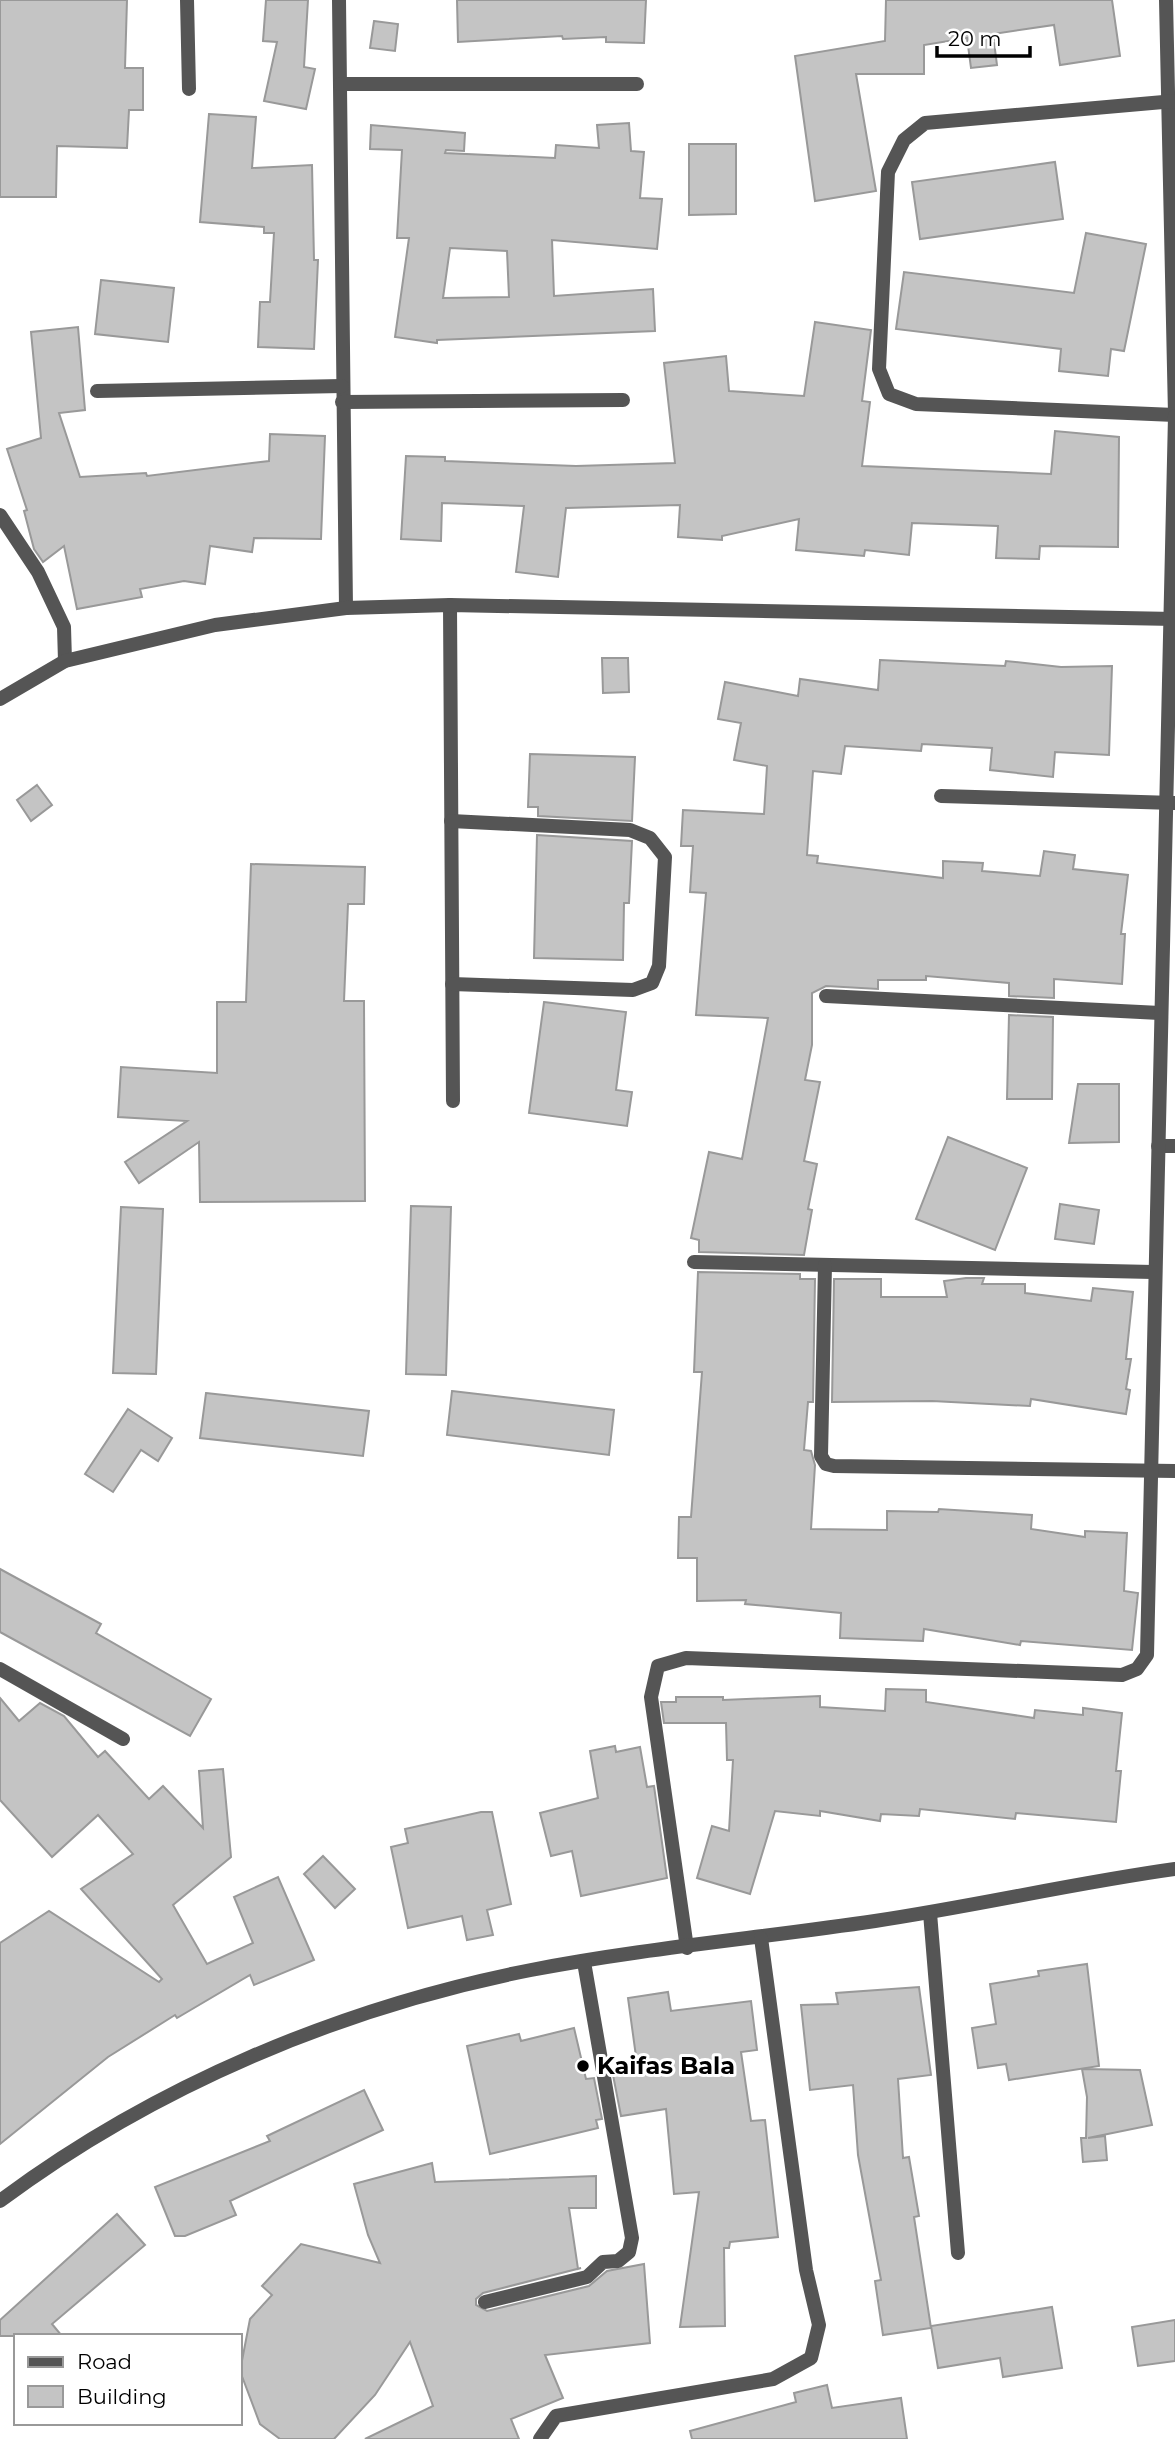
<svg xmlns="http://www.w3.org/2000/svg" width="1175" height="2439" viewBox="0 0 1175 2439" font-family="Montserrat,sans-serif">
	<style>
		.building { fill: #c4c4c4; stroke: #999; stroke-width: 2; fill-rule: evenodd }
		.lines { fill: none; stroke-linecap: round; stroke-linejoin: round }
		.minor { stroke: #555; stroke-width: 14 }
		.poi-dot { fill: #000; stroke: #fff; stroke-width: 2.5 }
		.labels { text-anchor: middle; stroke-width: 6; stroke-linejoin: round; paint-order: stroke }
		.poi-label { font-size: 24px; font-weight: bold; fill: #000; stroke: #fff; text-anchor: start }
	</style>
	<rect width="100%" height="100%" fill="#fff"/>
	<g class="building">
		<polygon points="0,0 127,0 125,68 143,68 143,110 129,110 127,148 57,146 56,197 0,197"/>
		<polygon points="266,0 308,0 304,67 315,69 306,109 264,101 277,42 263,41"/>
		<polygon points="457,0 646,0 644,43 606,42 606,37 563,39 562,36 458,42"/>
		<polygon points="886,0 1112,0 1120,56 1060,65 1054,25 993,34 997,65 971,68 967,38 924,45 924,74 856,74 876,191 815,201 795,56 885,41"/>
		<polygon points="374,21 398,24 395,51 370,48"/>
		<polygon points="209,114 256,117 252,168 312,165 314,260 318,260 314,349 258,347 260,302 270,302 274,233 264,233 264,227 200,222"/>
		<path d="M629,123L631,151L644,152L640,198L662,199L657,249L552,240L554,296L653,289L655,331L437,340V343L395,337L409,238H397L402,150L370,149L371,125L465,133L464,151L446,150L445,153L555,158L556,145L599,148L597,125ZM450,248L507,251L509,297L443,298Z"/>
		<polygon points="689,144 736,144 736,214 689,215"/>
		<polygon points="1055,162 1063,219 920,239 912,182"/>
		<polygon points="1086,233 1146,244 1124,351 1111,349 1108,376 1059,371 1061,349 896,329 904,272 1074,293"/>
		<polygon points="101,280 174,288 168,342 95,334"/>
		<polygon points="815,322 871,330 862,401 870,402 862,466 1051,474 1055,431 1119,437 1118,547 1040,546 1039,559 996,558 998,526 912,523 909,555 865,550 864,556 796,550 799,519 722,536 722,540 678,537 680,505 566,508 558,577 516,572 524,506 442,503 441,541 401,539 406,456 445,457 445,461 576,466 675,463 664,363 726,356 729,391 804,396"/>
		<polygon points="78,327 85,410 59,413 80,477 146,473 147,476 269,461 270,434 325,436 321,539 254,538 252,552 210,546 205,584 184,581 140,589 142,597 77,609 64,546 43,562 34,549 24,511 27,510 7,449 41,438 31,332"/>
		<polygon points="602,658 628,658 629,692 603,693"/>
		<polygon points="880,660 1005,666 1006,661 1061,667 1112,666 1109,755 1055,752 1053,777 990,770 992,748 922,744 921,751 845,746 841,774 813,771 807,855 818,856 817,863 943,878 943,861 983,863 982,871 1040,876 1044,851 1075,855 1073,869 1128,875 1121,934 1125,934 1122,984 1054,979 1054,998 1009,996 1009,983 926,976 926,980 878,980 878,989 826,986 812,993 812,1045 805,1080 820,1082 804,1161 817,1164 808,1209 812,1210 804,1255 699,1252 699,1240 691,1238 709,1152 742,1159 768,1018 696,1015 706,893 690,892 693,846 681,846 683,810 764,814 767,766 734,760 741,723 718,719 725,682 798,696 800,679 878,690"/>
		<polygon points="530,754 635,757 632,821 538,816 538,807 528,807"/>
		<polygon points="37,785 52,805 31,821 17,800"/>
		<polygon points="537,835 632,841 629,903 624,903 623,960 534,958"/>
		<polygon points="251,864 365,867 364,904 348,904 344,1001 364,1001 365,1201 200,1202 199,1142 139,1183 125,1162 187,1121 118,1117 121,1067 217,1073 217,1002 246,1002"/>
		<polygon points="544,1002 626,1012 616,1090 632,1092 627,1126 529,1113"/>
		<polygon points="1009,1015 1053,1017 1052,1099 1007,1099"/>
		<polygon points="1078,1084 1119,1084 1119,1142 1069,1143"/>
		<polygon points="948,1137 1027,1168 995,1250 916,1219"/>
		<polygon points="1060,1204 1099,1210 1094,1244 1055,1239"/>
		<polygon points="411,1206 451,1207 446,1375 406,1374"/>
		<polygon points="121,1207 163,1209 156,1374 113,1373"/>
		<polygon points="698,1272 800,1274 800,1279 815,1279 813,1402 808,1402 804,1450 811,1451 815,1465 811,1529 887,1530 887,1511 938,1512 939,1509 1032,1515 1031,1529 1085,1537 1085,1531 1127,1533 1124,1591 1138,1593 1132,1650 1021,1641 1020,1645 924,1629 923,1641 840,1638 841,1613 745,1604 746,1600 697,1601 697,1558 678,1558 679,1517 691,1517 702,1372 694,1372"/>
		<polygon points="966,1278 984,1278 982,1284 1025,1284 1025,1293 1091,1301 1093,1288 1133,1292 1126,1359 1131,1359 1126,1389 1130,1390 1126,1414 1031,1399 1030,1406 932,1401 832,1402 834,1279 881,1279 881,1297 947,1297 944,1281"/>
		<polygon points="452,1391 614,1410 609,1455 447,1435"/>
		<polygon points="206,1393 369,1411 363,1456 200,1438"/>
		<polygon points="128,1409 172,1438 158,1461 141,1450 113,1492 85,1474"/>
		<polygon points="0,1569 101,1624 96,1633 211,1699 190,1736 0,1632"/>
		<polygon points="886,1689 926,1690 926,1702 1034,1718 1035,1710 1083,1715 1083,1708 1122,1713 1116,1771 1121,1771 1116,1822 1016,1813 1015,1819 920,1809 919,1816 881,1814 880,1821 820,1811 820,1816 775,1811 750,1894 697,1878 712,1826 729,1831 733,1760 727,1760 726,1723 664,1723 661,1702 676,1702 676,1697 723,1697 723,1700 820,1696 820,1707 885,1711"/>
		<polygon points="0,1698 19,1721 40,1703 64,1716 98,1757 105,1751 149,1799 163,1786 203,1828 199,1771 223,1769 231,1857 173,1905 207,1964 253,1943 234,1897 278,1877 314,1960 254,1985 250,1975 177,2018 175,2015 108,2057 0,2144 0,1943 49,1911 159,1982 162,1979 81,1889 133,1854 98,1815 52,1857 0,1800"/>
		<polygon points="615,1746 616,1752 640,1747 647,1787 654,1786 667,1878 581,1896 572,1851 551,1856 540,1813 598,1798 590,1751"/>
		<polygon points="481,1812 492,1812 511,1904 487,1910 493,1935 467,1940 462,1916 408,1928 391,1847 408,1843 405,1829"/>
		<polygon points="323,1856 355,1889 335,1908 304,1874"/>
		<polygon points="1087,1964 1099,2066 1009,2080 1006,2064 978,2068 972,2028 996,2024 990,1984 1039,1976 1038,1971"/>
		<polygon points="919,1987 931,2075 898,2079 903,2158 909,2157 919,2216 914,2217 931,2328 883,2335 875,2281 881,2280 858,2155 853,2085 810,2090 801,2005 838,2004 836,1993"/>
		<polygon points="668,1992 671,2011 751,2001 757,2050 741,2052 751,2121 765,2120 778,2237 730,2242 729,2248 724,2248 725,2326 680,2327 699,2192 674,2194 666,2109 621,2116 613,2075 638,2071 628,1998"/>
		<polygon points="574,2028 586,2079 594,2078 602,2119 596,2120 598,2128 490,2154 467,2046 519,2034 521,2041"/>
		<polygon points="1082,2069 1140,2070 1152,2125 1088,2138 1105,2136 1107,2160 1083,2162 1081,2138 1086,2138 1087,2097"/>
		<polygon points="364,2090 383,2130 230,2201 236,2215 185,2236 175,2236 155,2187 270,2141 267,2136"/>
		<polygon points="432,2163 435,2182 596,2176 596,2208 569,2208 578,2269 581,2268 483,2293 476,2299 476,2305 487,2311 589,2286 607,2271 644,2264 650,2343 545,2355 563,2398 511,2419 519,2439 365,2439 433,2406 410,2342 375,2395 334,2439 280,2439 260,2424 240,2371 250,2319 272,2295 262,2286 301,2244 380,2263 368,2235 354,2184"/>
		<polygon points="117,2214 145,2245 52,2324 62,2336 0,2336 0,2320"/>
		<polygon points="1052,2307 1062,2368 1003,2377 1000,2358 938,2368 931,2326"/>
		<polygon points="1175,2320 1175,2361 1138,2366 1132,2327"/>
		<polygon points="827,2385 832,2408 901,2398 907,2439 692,2439 690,2431 796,2402 794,2393"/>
	</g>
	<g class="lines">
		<g class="minor">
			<polyline points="187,0 189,89"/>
			<polyline points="339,0 346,608"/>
			<polyline points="1166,0 1175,414"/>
			<polyline points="340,84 637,84"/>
			<polyline points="1175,101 925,123 904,140 888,172 879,369 889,394 916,404 1175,415"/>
			<polyline points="97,391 342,386"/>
			<polyline points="342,402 623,400"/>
			<polyline points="0,515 38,572 64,627 65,661"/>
			<polyline points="450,605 453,1101"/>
			<polyline points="0,699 65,661 215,625 346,608 450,605 1175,619"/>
			<polyline points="941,796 1174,803"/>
			<polyline points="451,821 630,830 650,838 665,857 659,966 652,983 633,990 452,984"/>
			<polyline points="826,996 1160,1013"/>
			<polyline points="1158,1146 1175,1146"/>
			<polyline points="694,1262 1153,1272"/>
			<polyline points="825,1265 821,1456 826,1464 834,1466 1175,1471"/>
			<polyline points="0,1669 123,1739"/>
			<polyline points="930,1913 958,2253"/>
			<polyline points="687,1948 651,1697 658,1666 686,1658 1122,1675 1137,1669 1147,1655 1175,416"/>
			<path d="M0,2201C154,2086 342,2007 531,1970C644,1948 761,1938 875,1921C976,1906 1074,1883 1175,1869"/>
			<polyline points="485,2302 587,2277 603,2262 618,2261 629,2252 632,2238 584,1962"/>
			<polyline points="540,2439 556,2416 773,2379 811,2358 819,2325 806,2270 761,1938"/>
		</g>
	</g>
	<circle class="poi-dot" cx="583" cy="2066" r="7"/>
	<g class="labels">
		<g class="poi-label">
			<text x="597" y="2074">Kaifas Bala</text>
		</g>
	</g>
	<rect x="14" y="2334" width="228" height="91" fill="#ffffff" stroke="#999999" stroke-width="2"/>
	<rect x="28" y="2357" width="35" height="10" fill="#555555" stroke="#999999" stroke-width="2"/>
	<text x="77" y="2369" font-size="21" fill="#000000">Road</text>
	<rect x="28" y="2386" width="35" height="21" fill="#c4c4c4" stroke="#999999" stroke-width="2"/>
	<text x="77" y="2404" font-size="21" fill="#000000">Building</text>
	<path d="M937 46v10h93v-10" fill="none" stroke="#000000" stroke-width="3.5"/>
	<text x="948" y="46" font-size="21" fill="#000000" stroke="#ffffff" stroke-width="5" paint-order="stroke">20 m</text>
</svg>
